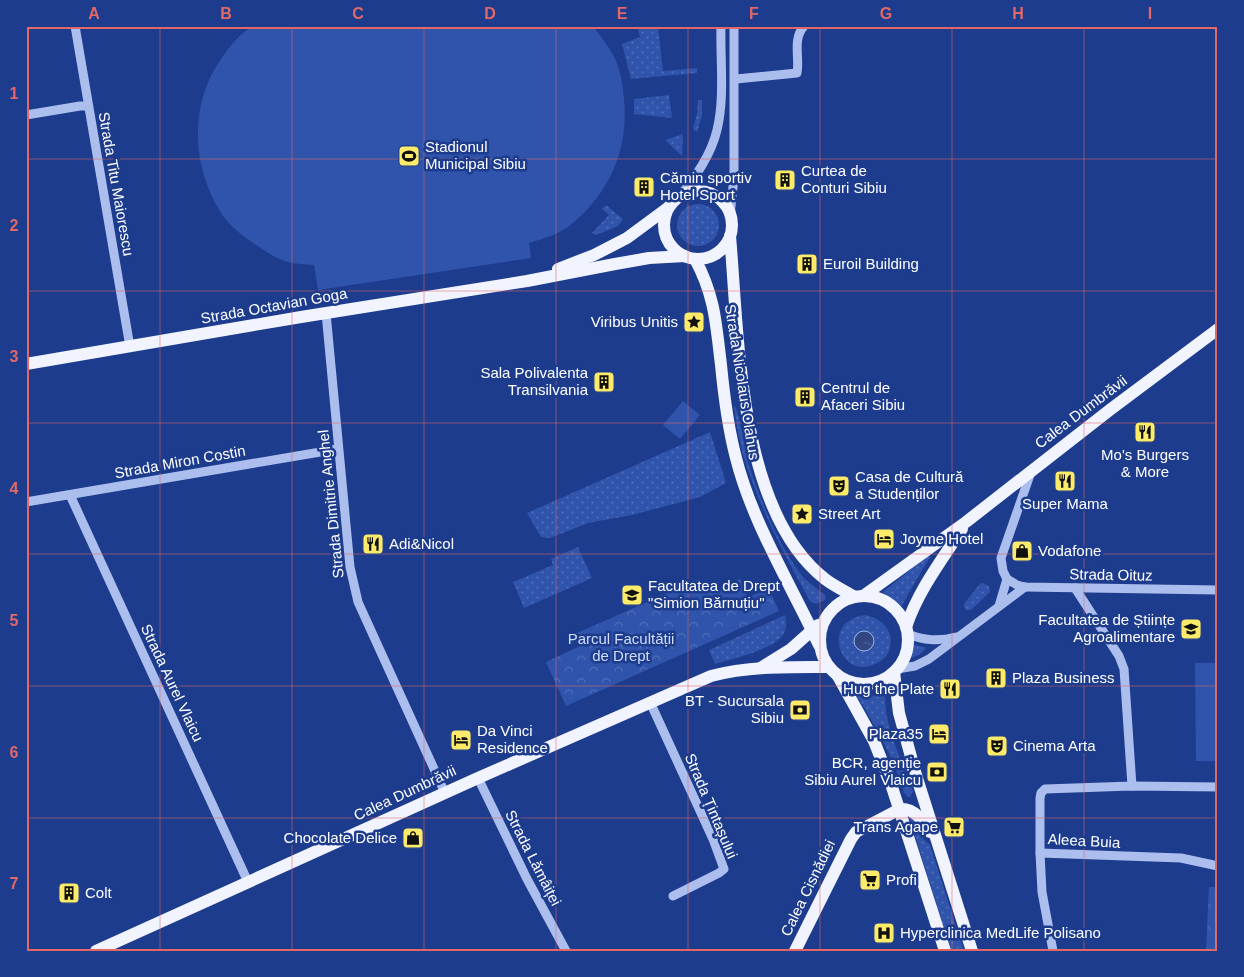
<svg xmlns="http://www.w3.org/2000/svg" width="1244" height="977" viewBox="0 0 1244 977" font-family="Arial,sans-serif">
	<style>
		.grass { fill: url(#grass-dots) }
		.park { fill: url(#park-crowns) }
		.pitch { fill: #3054ab }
		.water { fill: url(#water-ripples); stroke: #9eb6ef }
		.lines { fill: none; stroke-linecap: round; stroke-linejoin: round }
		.minor { stroke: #abbeed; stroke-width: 9 }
		.major { stroke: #f1f4ff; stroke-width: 12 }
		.grid { fill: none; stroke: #e26868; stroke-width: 1; stroke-opacity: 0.55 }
		.labels { text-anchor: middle; stroke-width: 5; stroke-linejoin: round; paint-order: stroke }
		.poi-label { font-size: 15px; fill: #fff; stroke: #1d3c8d; text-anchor: start }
		.street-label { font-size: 15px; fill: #fff; stroke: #1d3c8d }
		.park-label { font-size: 15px; fill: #d0dcf9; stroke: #1d3c8d }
		.neatline { fill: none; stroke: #e26868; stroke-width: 2 }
		.grid-label { font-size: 16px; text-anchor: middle; font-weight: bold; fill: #e26868 }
	</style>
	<defs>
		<pattern id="grass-dots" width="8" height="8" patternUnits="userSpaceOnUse" patternTransform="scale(1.25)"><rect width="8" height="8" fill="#3054ab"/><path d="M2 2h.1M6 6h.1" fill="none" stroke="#4f6eb8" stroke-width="1.8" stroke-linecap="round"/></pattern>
		<pattern id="park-crowns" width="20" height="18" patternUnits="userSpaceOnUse" patternTransform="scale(1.25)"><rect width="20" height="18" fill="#3054ab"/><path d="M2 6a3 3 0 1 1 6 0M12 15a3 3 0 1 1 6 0" fill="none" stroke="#4f6eb8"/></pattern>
		<pattern id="water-ripples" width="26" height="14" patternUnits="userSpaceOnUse" patternTransform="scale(1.25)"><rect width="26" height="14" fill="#314784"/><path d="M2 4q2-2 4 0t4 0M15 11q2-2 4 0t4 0" fill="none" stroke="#506396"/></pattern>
	</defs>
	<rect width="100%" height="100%" fill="#1d3c8d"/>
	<g class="grass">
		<polygon points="637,26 662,26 658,27 663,71 697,68 697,73 631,79 622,44 640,37"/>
		<polygon points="669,95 672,118 634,114 634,99"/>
		<polygon points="698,100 702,100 702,116 697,132 693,129 697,114"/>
		<polygon points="683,134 682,156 665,140"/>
		<circle cx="698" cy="225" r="21"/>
		<polygon points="606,205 623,219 618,226 596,235 592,233 609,215 602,209"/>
		<path d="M735,406C742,423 743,444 748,462C759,497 781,552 805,579C812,585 819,590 826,596L825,600L816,604L810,601L806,594C783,552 761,510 746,464C740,446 737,426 734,407Z"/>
		<polygon points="710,432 726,483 700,497 632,515 588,523 550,538 541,537 527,513"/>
		<polygon points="578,547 592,578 524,608 513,582 553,565 551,559"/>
		<polygon points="929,555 931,556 918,577 901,607 899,608 883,592"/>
		<polygon points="982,583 989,586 990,592 971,610 966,610 964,607 964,604 979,585"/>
		<path d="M785,615C786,621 787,626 785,631C779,649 731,659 715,664L709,650Z"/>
		<path d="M865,615C882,618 896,632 889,651C886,657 881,662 875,664C841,681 819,621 865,615Z"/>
		<polygon points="911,644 924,647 926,648 919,655 910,658 908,655"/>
		<path d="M883,692L885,694C884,728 902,759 913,791L910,797H908L904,793C894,758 876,727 857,696L859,694C868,697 875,697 883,692Z"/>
		<polygon points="909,816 915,820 921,837 930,845 964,951 951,951"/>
	</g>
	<g class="park">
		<polygon points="699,579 706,594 740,579 748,597 769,589 779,611 566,706 546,662 580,646 575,634"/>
		<polygon points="1209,887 1218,887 1218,951 1206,951"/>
	</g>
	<g class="pitch">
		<path d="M253,26H593C601,37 611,49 616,61C621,73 623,87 624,99C629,150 609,195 568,227C557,235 542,239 529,243L531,258L318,290L314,265C306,264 296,264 288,262C278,259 269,254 261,248C246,239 230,227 221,213C193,169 189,110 217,65C226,51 238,34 253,26Z"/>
		<polygon points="683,401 700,415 680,439 663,425"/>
		<polygon points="1195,663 1218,663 1218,761 1196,761"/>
	</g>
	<circle class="water" cx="864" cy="641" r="10"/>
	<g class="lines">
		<g class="minor">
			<polyline points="75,26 130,347"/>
			<path d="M736,79L797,73C800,57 792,40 804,26"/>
			<polyline points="26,115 80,106 88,106"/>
			<path d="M680,196C696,176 711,155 717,130C725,98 720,59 721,26"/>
			<polyline points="730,215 734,178 734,26"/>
			<polyline points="326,313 350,567 358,602 445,793"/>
			<polyline points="70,495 248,882"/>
			<polyline points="26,502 338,449"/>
			<polyline points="1007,579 1017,585 1025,587 1218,590"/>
			<polyline points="1075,588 1119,656 1124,669 1132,786"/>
			<polyline points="999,606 1007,579 1003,571 1001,558 1031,472"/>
			<path d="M907,634C924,640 938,642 956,637"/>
			<polyline points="897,669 915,666 929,659 1025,587"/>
			<polyline points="650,702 713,839 724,869 719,873 673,896"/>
			<polyline points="478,778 527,879 566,951"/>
			<polyline points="1040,853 1181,858 1218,866"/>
			<polyline points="1053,951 1042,892 1040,853 1040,798 1041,793 1045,789 1132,786 1218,787"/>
		</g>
		<g class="major">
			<circle cx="698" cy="225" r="34"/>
			<path d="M730,236C739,338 738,511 825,579C834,586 845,591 855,597"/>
			<path d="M695,259C715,296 716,324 721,365C724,396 728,428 736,458C752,522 791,585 819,645"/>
			<polyline points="558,269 594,255 627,238 669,207"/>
			<polyline points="26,364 301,317 527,281 615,264 649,258 685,256"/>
			<circle cx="864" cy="640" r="44"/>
			<polyline points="863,596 966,522 1111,409 1218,329"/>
			<path d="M906,627C918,591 941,561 962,529"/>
			<polyline points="762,667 791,649 818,625"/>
			<polyline points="894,672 899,713 916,775 972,951"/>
			<polyline points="838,676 874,741 891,784 945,951"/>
			<path d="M900,809C915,808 923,821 930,832"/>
			<path d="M96,951L478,778L711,676C749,666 789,667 829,667"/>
			<polyline points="795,951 851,839 856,832 900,809"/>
		</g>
	</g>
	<path class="grid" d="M160,26V951M292,26V951M424,26V951M556,26V951M688,26V951M820,26V951M952,26V951M1084,26V951M26,159H1218M26,291H1218M26,423H1218M26,554H1218M26,686H1218M26,818H1218"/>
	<defs>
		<g id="stadium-square" transform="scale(1.125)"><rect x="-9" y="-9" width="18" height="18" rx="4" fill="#fcea69" stroke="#1d3c8d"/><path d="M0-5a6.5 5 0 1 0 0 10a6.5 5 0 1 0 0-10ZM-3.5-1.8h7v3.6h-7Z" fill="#111"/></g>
		<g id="building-square" transform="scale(1.125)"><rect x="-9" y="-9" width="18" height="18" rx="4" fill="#fcea69" stroke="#1d3c8d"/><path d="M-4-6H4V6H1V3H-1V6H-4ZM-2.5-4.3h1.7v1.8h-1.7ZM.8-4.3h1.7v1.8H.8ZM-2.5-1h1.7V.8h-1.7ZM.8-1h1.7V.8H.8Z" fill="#111"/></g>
		<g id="sight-square" transform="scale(1.125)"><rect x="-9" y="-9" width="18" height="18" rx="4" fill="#fcea69" stroke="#1d3c8d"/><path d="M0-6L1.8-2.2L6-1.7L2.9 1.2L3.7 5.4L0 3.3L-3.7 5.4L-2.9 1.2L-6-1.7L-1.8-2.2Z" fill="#111"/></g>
		<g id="restaurant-square" transform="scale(1.125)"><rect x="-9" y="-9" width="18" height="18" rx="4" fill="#fcea69" stroke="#1d3c8d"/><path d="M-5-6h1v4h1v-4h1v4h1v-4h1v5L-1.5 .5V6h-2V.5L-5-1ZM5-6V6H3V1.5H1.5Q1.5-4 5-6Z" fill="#111"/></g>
		<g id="theatre-square" transform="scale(1.125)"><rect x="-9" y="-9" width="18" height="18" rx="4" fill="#fcea69" stroke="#1d3c8d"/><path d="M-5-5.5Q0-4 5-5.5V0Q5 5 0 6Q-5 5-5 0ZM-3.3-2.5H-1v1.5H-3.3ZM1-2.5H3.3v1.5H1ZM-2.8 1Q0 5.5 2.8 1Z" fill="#111"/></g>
		<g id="hotel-square" transform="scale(1.125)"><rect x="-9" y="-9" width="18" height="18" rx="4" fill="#fcea69" stroke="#1d3c8d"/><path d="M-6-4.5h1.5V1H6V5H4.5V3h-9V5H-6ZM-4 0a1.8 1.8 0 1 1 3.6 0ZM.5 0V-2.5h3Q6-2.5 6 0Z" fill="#111"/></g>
		<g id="shop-square" transform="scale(1.125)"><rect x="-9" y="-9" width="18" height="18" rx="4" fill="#fcea69" stroke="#1d3c8d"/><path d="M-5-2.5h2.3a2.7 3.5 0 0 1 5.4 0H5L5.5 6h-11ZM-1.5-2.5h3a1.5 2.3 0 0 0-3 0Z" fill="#111"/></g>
		<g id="university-square" transform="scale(1.125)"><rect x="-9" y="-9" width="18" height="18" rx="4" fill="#fcea69" stroke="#1d3c8d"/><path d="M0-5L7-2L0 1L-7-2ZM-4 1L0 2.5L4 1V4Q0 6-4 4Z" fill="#111"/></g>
		<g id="bank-square" transform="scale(1.125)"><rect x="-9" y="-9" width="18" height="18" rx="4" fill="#fcea69" stroke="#1d3c8d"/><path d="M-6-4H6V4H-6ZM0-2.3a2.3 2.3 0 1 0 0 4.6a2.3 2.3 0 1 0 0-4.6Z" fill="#111"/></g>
		<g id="supermarket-square" transform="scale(1.125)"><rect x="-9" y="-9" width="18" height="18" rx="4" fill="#fcea69" stroke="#1d3c8d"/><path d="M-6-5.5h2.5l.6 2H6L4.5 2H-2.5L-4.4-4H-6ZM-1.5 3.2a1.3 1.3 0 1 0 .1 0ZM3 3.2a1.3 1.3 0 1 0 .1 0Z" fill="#111"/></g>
		<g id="hospital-square" transform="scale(1.125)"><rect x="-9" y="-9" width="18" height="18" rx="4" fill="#fcea69" stroke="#1d3c8d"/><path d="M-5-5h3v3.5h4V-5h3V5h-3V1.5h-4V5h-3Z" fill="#111"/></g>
	</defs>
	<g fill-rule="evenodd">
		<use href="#stadium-square" x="409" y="156"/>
		<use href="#building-square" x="785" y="180"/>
		<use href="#building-square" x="644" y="187"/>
		<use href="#building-square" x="807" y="264"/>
		<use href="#sight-square" x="694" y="322"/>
		<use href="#building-square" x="604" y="382"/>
		<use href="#building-square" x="805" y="397"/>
		<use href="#restaurant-square" x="1145" y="432"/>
		<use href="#restaurant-square" x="1065" y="481"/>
		<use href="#theatre-square" x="839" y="486"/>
		<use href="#sight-square" x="802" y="514"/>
		<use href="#hotel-square" x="884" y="539"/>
		<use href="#restaurant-square" x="373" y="544"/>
		<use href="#shop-square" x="1022" y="551"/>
		<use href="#university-square" x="632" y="595"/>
		<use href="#university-square" x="1191" y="629"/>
		<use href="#building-square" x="996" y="678"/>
		<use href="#restaurant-square" x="950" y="689"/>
		<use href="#bank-square" x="800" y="710"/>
		<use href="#hotel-square" x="939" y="734"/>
		<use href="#hotel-square" x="461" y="740"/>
		<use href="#theatre-square" x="997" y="746"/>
		<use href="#bank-square" x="937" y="772"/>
		<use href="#supermarket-square" x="954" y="827"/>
		<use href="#shop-square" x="413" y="838"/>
		<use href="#supermarket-square" x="870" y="880"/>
		<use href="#building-square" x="69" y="893"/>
		<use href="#hospital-square" x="884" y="933"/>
	</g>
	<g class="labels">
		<g class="poi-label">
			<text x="425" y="152">Stadionul<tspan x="425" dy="17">Municipal Sibiu</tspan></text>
			<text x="801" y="176">Curtea de<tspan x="801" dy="17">Conturi Sibiu</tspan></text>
			<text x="660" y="183">Cămin sportiv<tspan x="660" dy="17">Hotel Sport</tspan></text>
			<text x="823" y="269">Euroil Building</text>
			<text x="678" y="327" text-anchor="end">Viribus Unitis</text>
			<text x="588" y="378" text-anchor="end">Sala Polivalenta<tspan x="588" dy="17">Transilvania</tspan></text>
			<text x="821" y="393">Centrul de<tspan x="821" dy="17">Afaceri Sibiu</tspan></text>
			<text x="1145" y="460" text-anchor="middle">Mo's Burgers<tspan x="1145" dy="17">&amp; More</tspan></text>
			<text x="855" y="482">Casa de Cultură<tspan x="855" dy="17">a Studenților</tspan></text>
			<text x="1065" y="509" text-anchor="middle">Super Mama</text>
			<text x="818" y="519">Street Art</text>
			<text x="900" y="544">Joyme Hotel</text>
			<text x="389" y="549">Adi&amp;Nicol</text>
			<text x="1038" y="556">Vodafone</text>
			<text x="648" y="591">Facultatea de Drept<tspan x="648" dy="17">"Simion Bărnuțiu"</tspan></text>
			<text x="1175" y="625" text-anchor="end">Facultatea de Științe<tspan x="1175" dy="17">Agroalimentare</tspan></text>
			<text x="1012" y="683">Plaza Business</text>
			<text x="934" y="694" text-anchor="end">Hug the Plate</text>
			<text x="784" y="706" text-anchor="end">BT - Sucursala<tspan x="784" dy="17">Sibiu</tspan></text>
			<text x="477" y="736">Da Vinci<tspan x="477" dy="17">Residence</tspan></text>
			<text x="923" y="739" text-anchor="end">Plaza35</text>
			<text x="1013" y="751">Cinema Arta</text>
			<text x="921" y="768" text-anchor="end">BCR, agenție<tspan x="921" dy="17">Sibiu Aurel Vlaicu</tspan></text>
			<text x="938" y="832" text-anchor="end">Trans Agape</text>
			<text x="397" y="843" text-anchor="end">Chocolate Delice</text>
			<text x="886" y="885">Profi</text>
			<text x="85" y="898">Colt</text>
			<text x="900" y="938">Hyperclinica MedLife Polisano</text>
		</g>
		<g class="street-label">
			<text transform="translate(116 184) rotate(80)" y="5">Strada Titu Maiorescu</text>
			<text transform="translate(274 306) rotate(-10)" y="5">Strada Octavian Goga</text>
			<text transform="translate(742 382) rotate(81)" y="5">Strada Nicolaus Olahus</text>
			<text transform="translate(1081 412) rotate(-37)" y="5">Calea Dumbrăvii</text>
			<text transform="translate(180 462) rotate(-10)" y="5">Strada Miron Costin</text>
			<text transform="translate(331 504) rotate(-96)" y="5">Strada Dimitrie Anghel</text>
			<text transform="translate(1111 575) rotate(1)" y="5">Strada Oituz</text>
			<text transform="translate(172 683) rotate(65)" y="5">Strada Aurel Vlaicu</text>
			<text transform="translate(405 793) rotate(-25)" y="5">Calea Dumbrăvii</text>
			<text transform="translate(711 806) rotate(67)" y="5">Strada Țintașului</text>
			<text transform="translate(1084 841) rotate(3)" y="5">Aleea Buia</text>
			<text transform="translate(533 858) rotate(63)" y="5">Strada Lămâiței</text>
			<text transform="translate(808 888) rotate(-64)" y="5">Calea Cisnădiei</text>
		</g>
		<g class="park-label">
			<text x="621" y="644">Parcul Facultății<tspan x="621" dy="17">de Drept</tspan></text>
		</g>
	</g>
	<rect width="1244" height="977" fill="none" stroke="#1d3c8d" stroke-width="55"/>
	<rect x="28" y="28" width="1188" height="922" class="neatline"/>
	<g class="grid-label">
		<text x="94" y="19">A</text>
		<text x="226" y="19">B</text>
		<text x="358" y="19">C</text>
		<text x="490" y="19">D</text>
		<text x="622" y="19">E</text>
		<text x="754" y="19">F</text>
		<text x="886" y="19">G</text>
		<text x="1018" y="19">H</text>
		<text x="1150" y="19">I</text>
		<text x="14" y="99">1</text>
		<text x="14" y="231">2</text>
		<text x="14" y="362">3</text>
		<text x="14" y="494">4</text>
		<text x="14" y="626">5</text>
		<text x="14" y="758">6</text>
		<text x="14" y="889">7</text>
	</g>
</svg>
